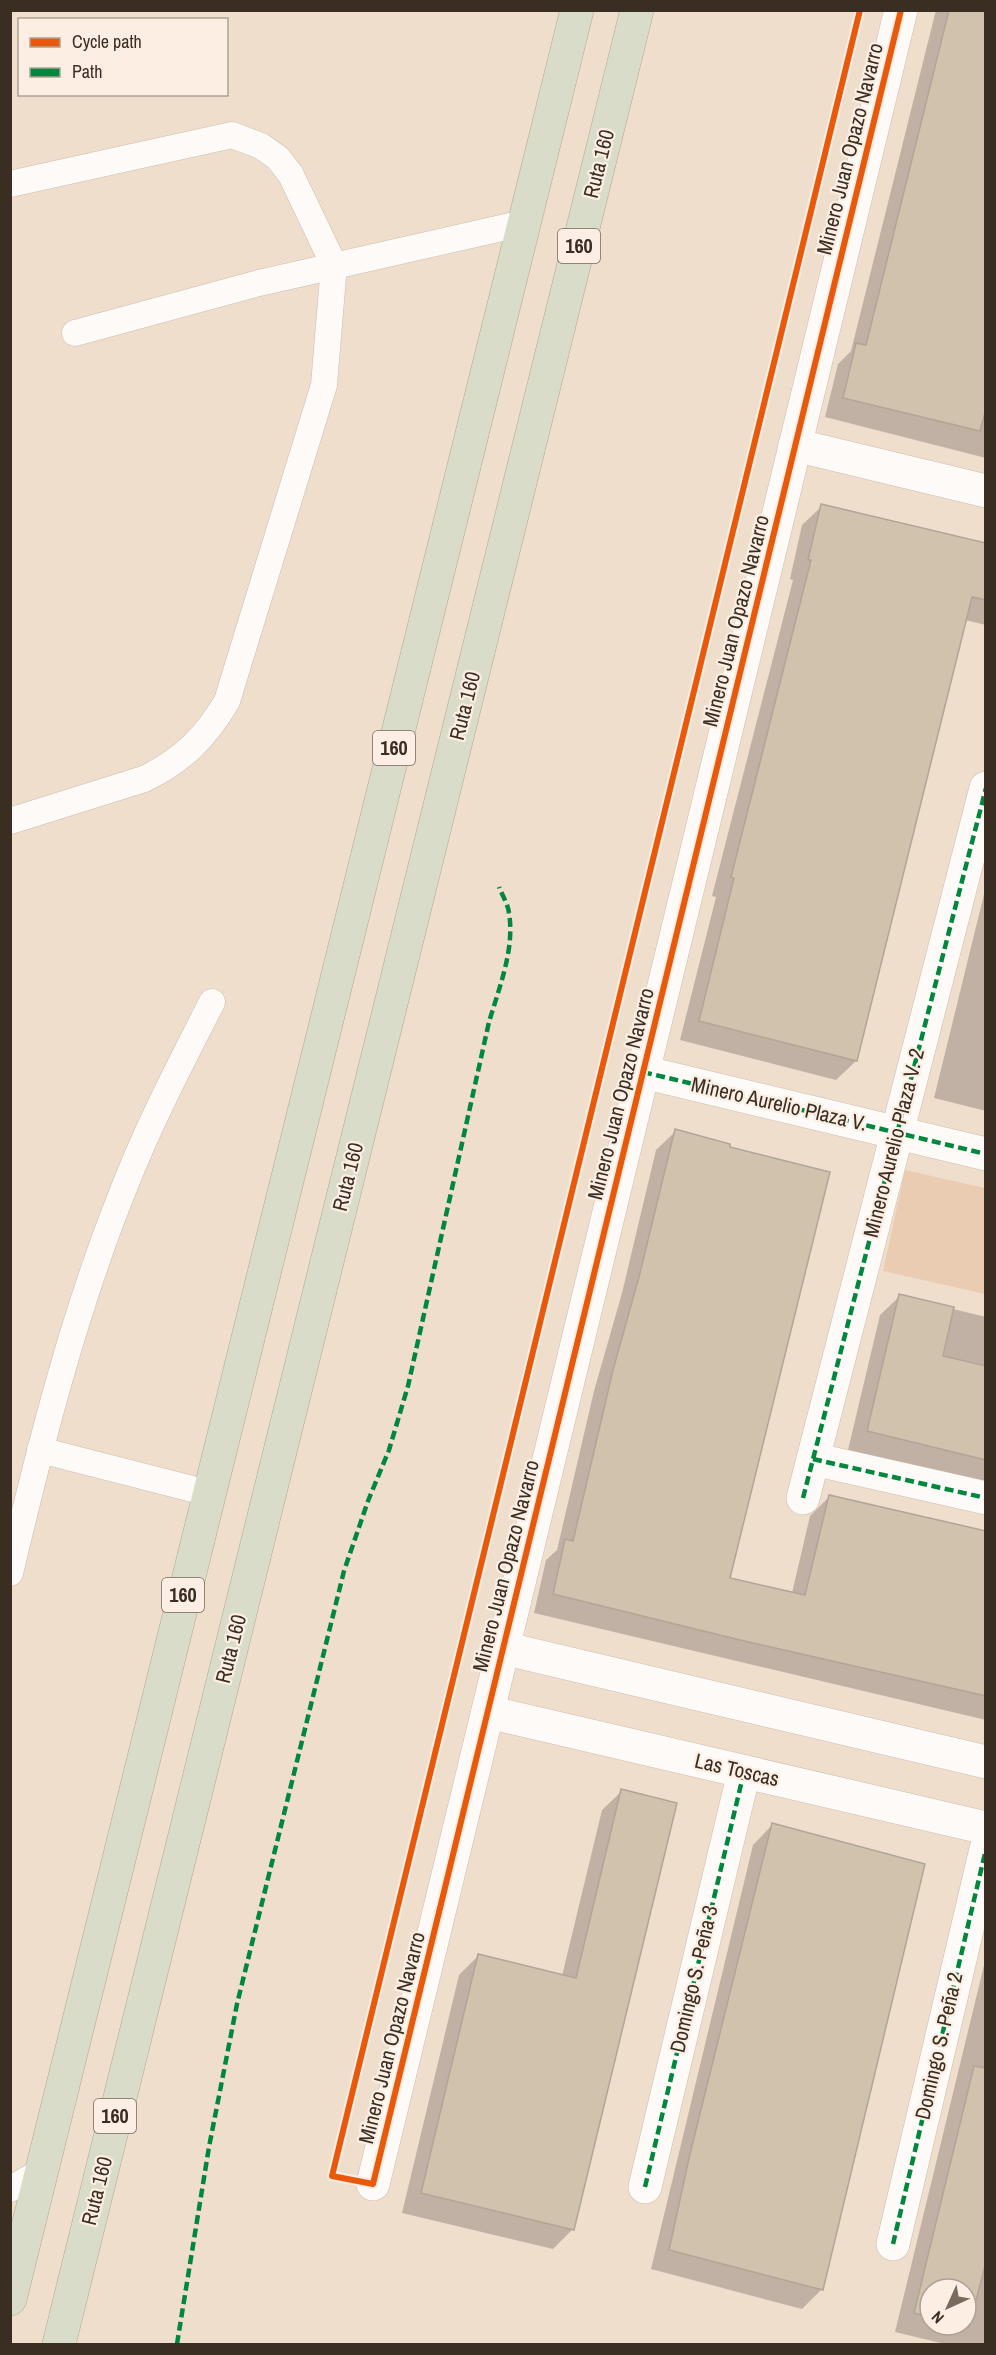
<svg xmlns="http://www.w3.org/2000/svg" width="996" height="2355" viewBox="0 0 996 2355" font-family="'Archivo Narrow',sans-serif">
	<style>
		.green { fill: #eaccb2 }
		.shadow { fill: #0003; fill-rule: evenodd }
		.building { fill: #d1c2ad; stroke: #b1a597; stroke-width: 1.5 }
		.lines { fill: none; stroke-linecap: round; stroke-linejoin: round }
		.service-casing { stroke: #cabcaf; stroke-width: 27 }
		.minor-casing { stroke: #cabcaf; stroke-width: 34 }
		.motorway-casing { stroke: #aca88e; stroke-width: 34 }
		.service { stroke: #fdfaf8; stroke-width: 26 }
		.minor { stroke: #fdfaf8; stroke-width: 33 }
		.motorway { stroke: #dadcca; stroke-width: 33 }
		.quiet { stroke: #00873e; stroke-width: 4.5; stroke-dasharray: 9 4.5; stroke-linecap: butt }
		.cycleway-casing { stroke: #fceee2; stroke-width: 10 }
		.cycleway { stroke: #e8590c; stroke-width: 6 }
		.labels { text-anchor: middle; stroke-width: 4.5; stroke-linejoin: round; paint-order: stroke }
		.shield { fill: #fceee2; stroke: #74675c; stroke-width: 1.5 }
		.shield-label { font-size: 20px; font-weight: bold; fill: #3a2d22 }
		.street-label { font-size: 21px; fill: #3a2d22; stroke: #fceee2 }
	</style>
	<rect width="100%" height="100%" fill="#f0decd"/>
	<polygon class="green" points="905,1170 985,1188 985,1294 883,1271"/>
	<g class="shadow">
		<polygon points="936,10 986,10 986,458 825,417 838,364 851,351"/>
		<polygon points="822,506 986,545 986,625 965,620 856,1061 836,1080 680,1040 716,897 712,896 793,580 790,579 802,525"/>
		<polygon points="986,886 986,1111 934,1098"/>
		<polygon points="676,1131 728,1579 792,1593 810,1516 829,1497 986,1534 986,1720 534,1613 546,1560 557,1550 594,1391 622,1293 656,1150"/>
		<polygon points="900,1296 986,1317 986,1485 848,1450 880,1315"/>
		<polygon points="622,1791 573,2229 553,2249 402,2213 459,1975 479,1955 562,1976 602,1810"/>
		<polygon points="772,1825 821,2290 802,2309 651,2269 753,1845"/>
		<path d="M986,1957V2344H945L895,2332ZM930,2289H966V2325H930Z"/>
	</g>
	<g class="building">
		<polygon points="949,10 986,10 986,409 980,431 843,398 856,343 866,345"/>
		<polygon points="821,504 986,543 986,600 972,597 857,1061 699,1021 734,878 731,877 811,560 808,560"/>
		<polygon points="675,1129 730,1144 730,1147 830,1172 730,1578 805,1595 829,1495 986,1531 986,1696 740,1640 553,1594 565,1539 573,1541 613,1370 640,1273"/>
		<polygon points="899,1294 954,1307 943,1356 986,1366 986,1460 867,1431"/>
		<polygon points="621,1789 677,1803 574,2230 421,2193 478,1954 576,1978"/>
		<polygon points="772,1823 925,1864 823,2290 669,2250 690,2154"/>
		<polygon points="974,2066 986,2068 986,2262 969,2327 962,2325 966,2325 966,2289 930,2289 930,2317 914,2313"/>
	</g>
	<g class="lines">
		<g class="service-casing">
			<g id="service">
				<path d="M10,184L232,135L261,146L278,158L291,175L334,265L324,385L227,701C206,737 182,761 144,779L10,821"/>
				<polyline points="75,333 259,283 524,223"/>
				<polyline points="40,1450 208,1493"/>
				<path d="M10,1573C41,1443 74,1312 124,1188C149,1124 181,1063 212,1002"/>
				<polyline points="10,2189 42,2171"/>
			</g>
		</g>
		<g class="minor-casing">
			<g id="minor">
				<polyline points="795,445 986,491"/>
				<polyline points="643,1072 986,1154"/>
				<polyline points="813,1459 986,1498"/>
				<polyline points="803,1498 986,788"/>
				<polyline points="503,1648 986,1762"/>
				<polyline points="488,1712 986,1828"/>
				<polyline points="373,2184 901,10"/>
				<polyline points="645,2187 744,1772"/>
				<polyline points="893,2244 986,1849"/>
			</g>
		</g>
		<g class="motorway-casing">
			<g id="motorway">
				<polyline points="10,2299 577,10"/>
				<polyline points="59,2344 637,10"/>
			</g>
		</g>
		<use href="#service" class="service"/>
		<use href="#minor" class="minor"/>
		<use href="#motorway" class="motorway"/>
		<g class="quiet">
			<polyline points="643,1072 986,1154"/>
			<polyline points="813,1459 986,1498"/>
			<polyline points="803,1498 986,788"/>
			<polyline points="645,2187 744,1772"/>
			<polyline points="893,2244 986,1849"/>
			<path d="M177,2344L209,2147L237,2004L344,1571L368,1501L389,1450L408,1386L489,1022C499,988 515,949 509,913C508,904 502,895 499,887"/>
		</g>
		<g class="cycleway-casing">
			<polyline id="cycleway" points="860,10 332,2176 373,2184 901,10"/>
		</g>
		<use href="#cycleway" class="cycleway"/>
	</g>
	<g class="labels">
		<g class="shield">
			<rect x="558" y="229" width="42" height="34" rx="4.5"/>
			<rect x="373" y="731" width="42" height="34" rx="4.5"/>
			<rect x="162" y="1578" width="42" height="34" rx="4.5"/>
			<rect x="94" y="2099" width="42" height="34" rx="4.5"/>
		</g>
		<g class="shield-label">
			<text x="579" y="253">160</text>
			<text x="394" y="755">160</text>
			<text x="183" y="1602">160</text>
			<text x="115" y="2123">160</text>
		</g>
		<g class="street-label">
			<text transform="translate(850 149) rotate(-76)" y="7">Minero Juan Opazo Navarro</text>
			<text transform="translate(599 164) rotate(-76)" y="7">Ruta 160</text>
			<text transform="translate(736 621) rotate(-76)" y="7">Minero Juan Opazo Navarro</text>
			<text transform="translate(465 706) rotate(-76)" y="7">Ruta 160</text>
			<text transform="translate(621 1094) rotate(-76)" y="7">Minero Juan Opazo Navarro</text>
			<text transform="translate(779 1104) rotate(13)" y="7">Minero Aurelio Plaza V.</text>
			<text transform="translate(894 1143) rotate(-76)" y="7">Minero Aurelio Plaza V. 2</text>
			<text transform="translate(348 1177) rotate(-76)" y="7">Ruta 160</text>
			<text transform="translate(506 1566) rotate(-76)" y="7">Minero Juan Opazo Navarro</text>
			<text transform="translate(231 1649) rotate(-76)" y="7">Ruta 160</text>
			<text transform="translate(737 1770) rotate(13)" y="7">Las Toscas</text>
			<text transform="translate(694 1979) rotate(-77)" y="7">Domingo S. Peña 3</text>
			<text transform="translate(392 2038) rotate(-76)" y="7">Minero Juan Opazo Navarro</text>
			<text transform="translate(939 2046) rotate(-77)" y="7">Domingo S. Peña 2</text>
			<text transform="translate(97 2191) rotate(-76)" y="7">Ruta 160</text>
		</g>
	</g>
	<rect width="996" height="2355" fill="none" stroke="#3a2d22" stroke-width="24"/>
	<rect x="18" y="18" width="210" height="78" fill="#fceee2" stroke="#aea195" stroke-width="1.5"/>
	<rect x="30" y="38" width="30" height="9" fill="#e8590c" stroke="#aea195" stroke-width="1.5"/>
	<text x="72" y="48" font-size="18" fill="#3a2d22">Cycle path</text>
	<rect x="30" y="68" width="30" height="9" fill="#00873e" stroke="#aea195" stroke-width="1.5"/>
	<text x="72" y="78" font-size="18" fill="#3a2d22">Path</text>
	<g transform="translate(948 2307) rotate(225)"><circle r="28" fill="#fceee2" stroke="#aea195" stroke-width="1.5"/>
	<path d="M0-4.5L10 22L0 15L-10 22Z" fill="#7a6b5e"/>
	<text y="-9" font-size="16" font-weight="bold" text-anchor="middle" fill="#3a2d22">N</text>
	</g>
</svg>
